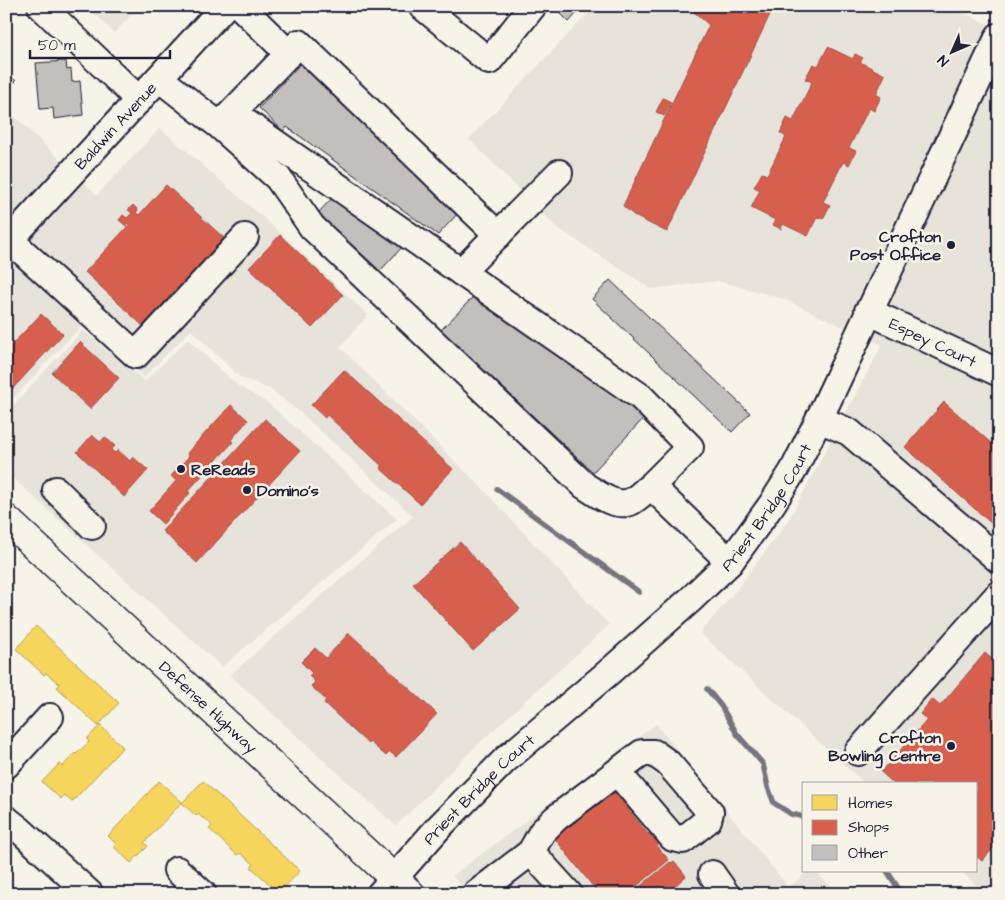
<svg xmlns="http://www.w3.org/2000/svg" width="1005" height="900" viewBox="0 0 1005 900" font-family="'Architects Daughter',sans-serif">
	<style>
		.built { fill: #e7e3db }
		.homes { fill: #f6d55c; stroke: #b69f52 }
		.shops { fill: #d6604d; stroke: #a04d48 }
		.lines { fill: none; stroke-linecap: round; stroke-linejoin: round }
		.stream { stroke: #76747f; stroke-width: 5.5 }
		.building { fill: #c2bfbd; stroke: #22223b }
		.minor-casing { stroke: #22223b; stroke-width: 30 }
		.major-casing { stroke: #22223b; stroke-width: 31 }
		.minor { stroke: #f7f3e8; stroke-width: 26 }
		.major { stroke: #f7f3e8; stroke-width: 28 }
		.poi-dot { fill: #22223b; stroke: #f7f3e8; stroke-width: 2 }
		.labels { text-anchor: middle; stroke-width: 5; stroke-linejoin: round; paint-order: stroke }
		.street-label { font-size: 16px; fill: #22223b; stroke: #f7f3e8 }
		.poi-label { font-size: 16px; font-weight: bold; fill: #22223b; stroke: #f7f3e8; text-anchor: end }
	</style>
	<rect width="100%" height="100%" fill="#f7f3e8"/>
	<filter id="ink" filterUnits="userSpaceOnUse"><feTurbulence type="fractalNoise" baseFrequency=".02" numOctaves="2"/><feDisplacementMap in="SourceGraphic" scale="10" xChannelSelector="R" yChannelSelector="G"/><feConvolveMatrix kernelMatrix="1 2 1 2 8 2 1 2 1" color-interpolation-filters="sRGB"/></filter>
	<g filter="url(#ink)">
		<g class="built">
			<polygon points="87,6 140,6 114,33"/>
			<polygon points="595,6 948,6 999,29 999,894 986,894 961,871 976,871 976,784 865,784 700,633 737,589 788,521 882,345 781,298 718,281 651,289 556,227 469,139"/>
			<polygon points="6,108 97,195 160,128 275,228 368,315 340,347 484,490 609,625 476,746 396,826 230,675 413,516 301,413 270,389 240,377 191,330 144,377 83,324 6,406"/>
			<polygon points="83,330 145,381 188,339 238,386 268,403 397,519 222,667 6,472 6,413"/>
			<polygon points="656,724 786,884 774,894 470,894 452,876"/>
			<polygon points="809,871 814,871 840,894 780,894"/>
		</g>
		<g class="homes">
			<polygon points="36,626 119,703 98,726 57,687 60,684 58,683 46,673 44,675 16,649"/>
			<polygon points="100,725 123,747 72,802 64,795 61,799 42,782 59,764 62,767 75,753 76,754 89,742 87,739"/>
			<polygon points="159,781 182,802 144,843 148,846 131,863 114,847 116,844 108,836"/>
			<polygon points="203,781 300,871 279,893 251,867 254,864 240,853 237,855 209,829 212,826 208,821 201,817 199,814 196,816 182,803"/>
		</g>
		<g class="shops">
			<polygon points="687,6 774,6 667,232 636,217 623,206 709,25"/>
			<polygon points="828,47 853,59 855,54 863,58 860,62 885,75 876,94 881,97 874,111 869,108 849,148 856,151 849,165 843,162 823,202 830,205 823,219 817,217 808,236 783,224 781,229 773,225 775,220 751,208 760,190 754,187 762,173 767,175 786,137 780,133 787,118 793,121 812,82 805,79 813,64 818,66"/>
			<polygon points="663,98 671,102 664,116 656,112"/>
			<polygon points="166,185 224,238 143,326 85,272 129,225 128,223 126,226 119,220 123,215 127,218 132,213 128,210 133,205 138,210 136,213 139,215"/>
			<polygon points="280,235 343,295 312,328 249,268"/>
			<polygon points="41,314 63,334 6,396 6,351"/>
			<polygon points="80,342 119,378 90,409 52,373"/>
			<polygon points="344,370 453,469 420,504 380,468 382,466 327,415 325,418 311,405"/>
			<polygon points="944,402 999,450 999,519 993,525 905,447"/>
			<polygon points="231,405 248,420 231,440 233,442 188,491 190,493 163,524 149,511 176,481 171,476 189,456 187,453"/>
			<polygon points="265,419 300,451 264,490 262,488 257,493 259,495 197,563 162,531"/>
			<polygon points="92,435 100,442 105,437 115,446 111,450 115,453 118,450 130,461 133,457 148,470 124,497 77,452"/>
			<polygon points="460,542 520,609 473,651 413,584"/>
			<polygon points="349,633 437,714 396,757 390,752 386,756 370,742 368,744 324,703 326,700 311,686 315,682 309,676 312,673 301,662 315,648 326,658"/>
			<polygon points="985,653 999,665 999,842 982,861 976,856 976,784 894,784 881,772 927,720 920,714 932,699 940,706"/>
			<polygon points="611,788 648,834 655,828 659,834 657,840 660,843 657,846 669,860 627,894 599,894 552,835"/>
			<polygon points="674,861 686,876 666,894 631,894 670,862 671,863"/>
		</g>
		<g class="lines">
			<g class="stream">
				<polyline points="497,489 639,592"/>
				<polyline points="707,689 721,706 737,734 763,764 768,787 774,803 791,814 804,817"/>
				<polyline points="887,871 902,894"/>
			</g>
		</g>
		<g class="building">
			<polygon points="553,6 583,6 569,22"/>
			<polygon points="66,61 67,70 71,69 72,82 80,81 83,115 54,119 53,108 40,109 36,63"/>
			<polygon points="301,63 459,212 438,235 287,127 283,131 259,108"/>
			<polygon points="6,71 16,81 6,90"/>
			<polygon points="333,197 403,246 380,271 318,213"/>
			<polygon points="610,280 750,413 732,432 592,299"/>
			<polygon points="473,297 645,417 593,472 441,330"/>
		</g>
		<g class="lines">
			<g class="minor-casing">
				<g id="minor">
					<polyline points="41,6 139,100"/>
					<polyline points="240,6 289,54"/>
					<polyline points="422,6 489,61 533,6"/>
					<path d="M159,78L220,126L278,178L312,227L585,486C598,494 616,509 632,501C639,497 645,490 651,486"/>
					<polyline points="232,113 641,397 690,447 651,486 730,562"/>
					<polyline points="220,125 299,43 498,235"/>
					<polyline points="10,240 136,355 245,237"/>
					<path id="s1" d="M6,244L225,6"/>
					<polyline points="461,272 559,173"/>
					<path id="s2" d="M868,311L999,373"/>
					<polyline points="819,419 849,432 999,560"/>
					<polyline points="56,490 92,526"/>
					<polyline points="858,752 999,594"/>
					<polyline points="6,765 50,717"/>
					<polyline points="6,819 20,830 90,894"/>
					<polyline points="531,852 542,832 556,818 642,753 654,753 668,763 710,812 708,820 683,840 673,838 617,772"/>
					<polyline points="177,870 203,894"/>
					<polyline points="712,874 726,894"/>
					<path id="s3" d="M380,894L439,827L505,760L609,672L690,600L730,562L772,504L793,471L819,419L999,36"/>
					<polyline points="476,894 531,852 569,894"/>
				</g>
			</g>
			<g class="major-casing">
				<g id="major">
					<path id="s4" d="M6,519L411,894"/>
				</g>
			</g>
			<use href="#minor" class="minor"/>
			<use href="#major" class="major"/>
		</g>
	</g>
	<g class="poi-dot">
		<circle cx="951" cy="245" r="5"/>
		<circle cx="181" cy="469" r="5"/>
		<circle cx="247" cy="490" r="5"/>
		<circle cx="951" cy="746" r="5"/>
	</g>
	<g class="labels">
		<g class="street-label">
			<text dy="6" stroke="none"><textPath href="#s1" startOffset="161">Baldwin Avenue</textPath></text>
			<text dy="6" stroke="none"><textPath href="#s2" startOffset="72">Espey Court</textPath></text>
			<text dy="6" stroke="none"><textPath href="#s3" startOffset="549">Priest Bridge Court</textPath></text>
			<text dy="6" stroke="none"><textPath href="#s4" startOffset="276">Defense Highway</textPath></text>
			<text dy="6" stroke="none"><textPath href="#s3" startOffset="144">Priest Bridge Court</textPath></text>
		</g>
		<g class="poi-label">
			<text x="941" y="242">Crofton<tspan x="941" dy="18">Post Office</tspan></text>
			<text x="191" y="475" text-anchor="start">ReReads</text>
			<text x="257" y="496" text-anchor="start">Domino's</text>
			<text x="941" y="743">Crofton<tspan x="941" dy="18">Bowling Centre</tspan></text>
		</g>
	</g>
	<rect width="1005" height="900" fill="none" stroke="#f7f3e8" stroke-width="25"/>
	<rect x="12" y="12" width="980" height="875" fill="none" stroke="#22223b" stroke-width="2" filter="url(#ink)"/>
	<rect x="802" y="782" width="175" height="90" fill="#f7f3e8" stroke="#a29fa3"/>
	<rect x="812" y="795" width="25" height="15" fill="#f6d55c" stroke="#a29fa3"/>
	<text x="848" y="808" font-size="15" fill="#22223b">Homes</text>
	<rect x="812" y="820" width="25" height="15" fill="#d6604d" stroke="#a29fa3"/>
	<text x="848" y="832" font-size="15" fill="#22223b">Shops</text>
	<rect x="812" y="845" width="25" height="15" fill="#c2bfbd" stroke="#a29fa3"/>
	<text x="848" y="858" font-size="15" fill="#22223b">Other</text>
	<g transform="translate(952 52) rotate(225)" stroke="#f7f3e8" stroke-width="4" paint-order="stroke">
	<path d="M0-4L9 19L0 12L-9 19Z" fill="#22223b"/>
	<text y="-8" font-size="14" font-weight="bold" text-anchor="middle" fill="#22223b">N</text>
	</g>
	<path d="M30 50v8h140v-8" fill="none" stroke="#22223b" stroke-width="2.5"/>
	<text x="38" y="50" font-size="15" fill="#22223b" stroke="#f7f3e8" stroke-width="4" paint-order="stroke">50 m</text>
</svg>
